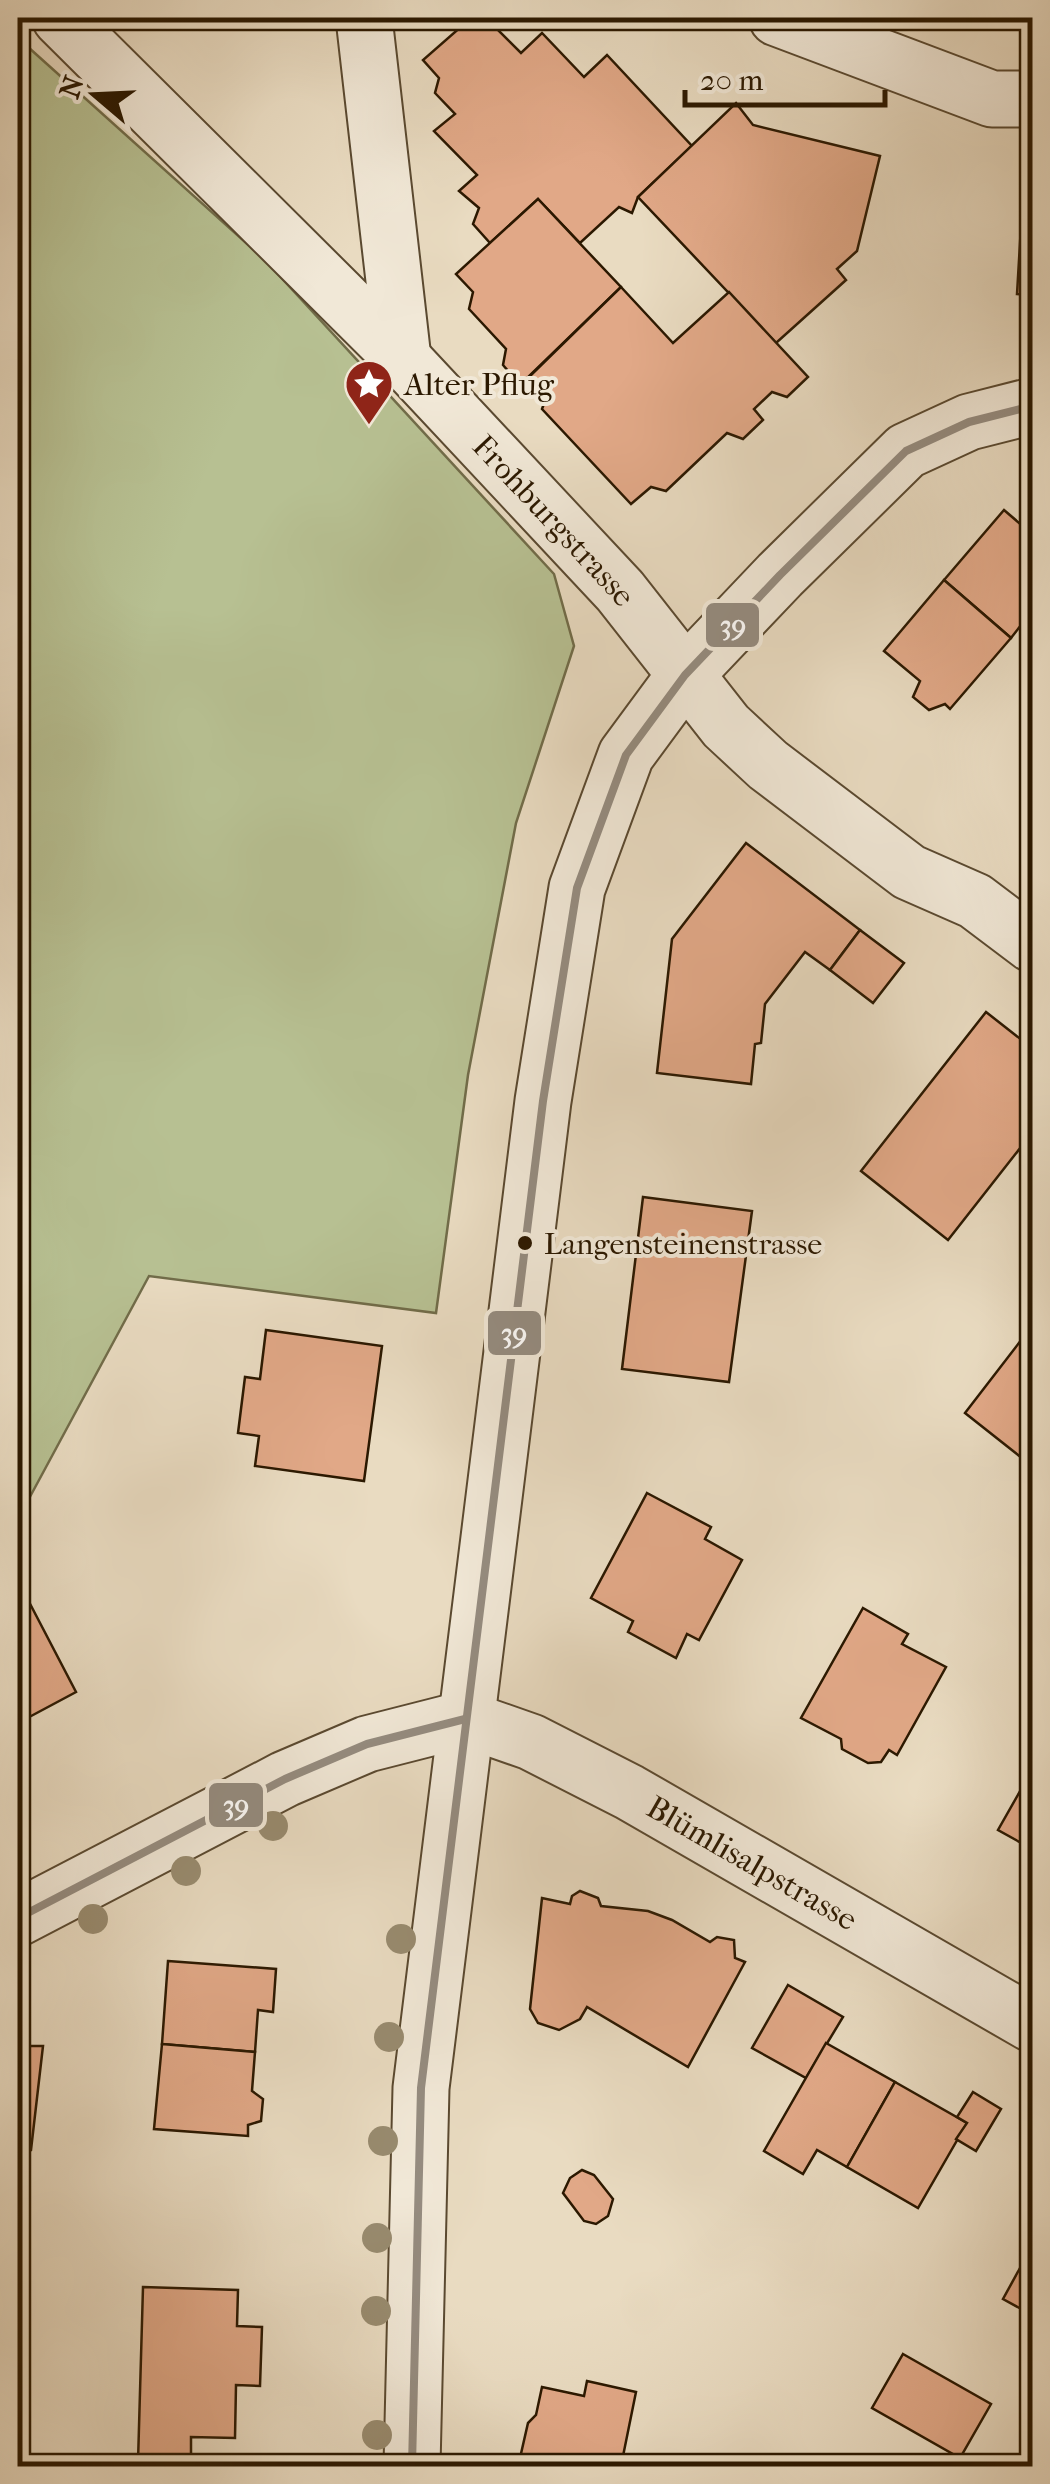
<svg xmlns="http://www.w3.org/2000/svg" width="1050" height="2484" viewBox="0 0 1050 2484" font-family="'IM FELL French Canon',serif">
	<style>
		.green { fill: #b7c092; stroke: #716c49; stroke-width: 2.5 }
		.building { fill: #e1a887; stroke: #2b1800; stroke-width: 2.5 }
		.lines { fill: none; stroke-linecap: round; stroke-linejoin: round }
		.minor-casing { stroke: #5a4930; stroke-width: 59 }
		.minor { stroke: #f1e8d7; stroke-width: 55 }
		.bus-1-casing { stroke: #f1e8d7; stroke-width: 15 }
		.bus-1 { stroke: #958c80; stroke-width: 8 }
		.tree { fill: #988b6f }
		.bus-dot { fill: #2b1800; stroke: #f1e8d7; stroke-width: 4 }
		.labels { text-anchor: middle; stroke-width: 8; stroke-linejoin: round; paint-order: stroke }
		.bus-label { font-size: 30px; fill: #2b1800; stroke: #f1e8d7; text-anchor: start }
		.poi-label { font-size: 32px; fill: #2b1800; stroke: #f1e8d7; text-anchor: start }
		.street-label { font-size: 32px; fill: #2b1800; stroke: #f1e8d7 }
		.line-badge { stroke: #f1e8d7; stroke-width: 4 }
		.badge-label { font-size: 28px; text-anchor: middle; font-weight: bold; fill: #fff }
	</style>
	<rect width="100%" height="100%" fill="#e9dbc1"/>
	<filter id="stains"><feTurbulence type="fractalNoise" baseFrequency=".002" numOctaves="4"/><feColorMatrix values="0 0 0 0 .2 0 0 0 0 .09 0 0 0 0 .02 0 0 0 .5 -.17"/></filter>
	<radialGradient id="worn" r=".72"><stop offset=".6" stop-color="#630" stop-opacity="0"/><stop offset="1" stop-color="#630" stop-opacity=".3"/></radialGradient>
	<polygon class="green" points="18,38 264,259 554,574 574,646 516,823 468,1075 436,1313 149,1276 18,1519"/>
	<g class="building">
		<polygon points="471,18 486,18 521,53 542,33 584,77 607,55 692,146 638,197 632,213 619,207 580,243 538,199 490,243 473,224 479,208 459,191 477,175 434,131 455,114 435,93 439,78 423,60"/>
		<polygon points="736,103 753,125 880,156 857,251 837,269 846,280 776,343 638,197"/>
		<polygon points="1025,158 1032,158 1032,295 1017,294"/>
		<polygon points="538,199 621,287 520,385 503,365 506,349 469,309 473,292 456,274"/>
		<polygon points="621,287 673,343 729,292 808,377 787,397 772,392 754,409 763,420 743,439 727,433 666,491 651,487 631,504 542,409 548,393 530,376"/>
		<polygon points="1004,510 1032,534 1032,611 1011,638 944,580"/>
		<polygon points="944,580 1011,638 950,709 945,704 929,710 913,697 920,681 884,651"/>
		<polygon points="746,843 860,930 830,970 805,952 765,1004 761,1043 755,1044 751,1084 657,1073 672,939"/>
		<polygon points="860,930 904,963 873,1003 830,970"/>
		<polygon points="986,1012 1032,1048 1032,1133 948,1240 861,1171"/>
		<polygon points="643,1197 752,1211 729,1382 622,1369"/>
		<polygon points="1032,1326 1032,1466 965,1413"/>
		<polygon points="266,1330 382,1346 364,1481 255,1466 259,1436 238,1433 245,1377 260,1379"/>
		<polygon points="647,1493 711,1527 705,1539 742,1560 699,1640 687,1634 676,1658 628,1632 633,1621 591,1598"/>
		<polygon points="27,1598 76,1692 18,1723 18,1603"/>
		<polygon points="863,1608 908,1634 902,1644 946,1667 897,1755 889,1750 881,1762 868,1763 842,1749 841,1739 801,1718"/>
		<polygon points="1032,1770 1032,1849 998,1830"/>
		<polygon points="580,1891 598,1898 601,1906 648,1911 672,1920 710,1942 717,1937 734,1940 735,1958 745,1962 688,2067 587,2007 580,2019 559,2030 538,2023 530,2009 542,1898 570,1904 572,1896"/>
		<polygon points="168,1961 276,1969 273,2012 258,2010 255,2052 162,2044"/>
		<polygon points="788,1985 843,2017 806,2078 752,2048"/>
		<polygon points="826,2043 895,2082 847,2167 817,2150 803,2174 764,2151"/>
		<polygon points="162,2044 255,2052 252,2091 263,2099 261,2121 248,2125 248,2136 154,2129"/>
		<polygon points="18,2046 43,2046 31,2150 18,2150"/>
		<polygon points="895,2082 967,2123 918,2208 847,2167"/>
		<polygon points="973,2092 1001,2109 976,2151 956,2139 967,2123 957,2117"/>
		<polygon points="582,2170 594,2175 613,2199 608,2216 596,2224 584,2221 563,2193 570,2178"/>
		<polygon points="1032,2246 1032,2315 1003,2299"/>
		<polygon points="143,2287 238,2290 237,2326 262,2327 260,2386 236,2385 235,2438 191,2437 191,2463 138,2462"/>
		<polygon points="903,2354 991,2404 960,2458 872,2408"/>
		<polygon points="587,2381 636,2392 621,2466 525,2466 520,2458 528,2423 536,2415 542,2387 584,2396"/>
	</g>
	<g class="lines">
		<g class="minor-casing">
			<g id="minor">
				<path id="s1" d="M60,18L403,359L620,591L726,726L768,765L909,872L975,901L1032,944"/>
				<polyline points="364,18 403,359"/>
				<polyline points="777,18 992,99 1032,99"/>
				<path id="s2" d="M465,1719L531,1742L629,1792L1032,2024"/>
				<polyline points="18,1918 285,1779 367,1744 465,1719"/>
				<polyline points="412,2466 421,2088 543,1101 577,888 626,755 685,675 780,575 906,451 969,422 1032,406"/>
			</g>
		</g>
		<use href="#minor" class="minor"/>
		<g class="bus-1-casing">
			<g id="bus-1">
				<polyline points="18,1918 285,1779 367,1744 465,1719"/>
				<polyline points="412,2466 421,2088 543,1101 577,888 626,755 685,675 780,575 906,451 969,422 1032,406"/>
			</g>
		</g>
		<use href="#bus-1" class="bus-1"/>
	</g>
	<g class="tree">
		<circle cx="273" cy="1826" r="15"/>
		<circle cx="186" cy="1871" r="15"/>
		<circle cx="93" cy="1919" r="15"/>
		<circle cx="401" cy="1939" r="15"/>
		<circle cx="389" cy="2037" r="15"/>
		<circle cx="383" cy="2141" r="15"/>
		<circle cx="377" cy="2238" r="15"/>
		<circle cx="376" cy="2311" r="15"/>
		<circle cx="377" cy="2435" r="15"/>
	</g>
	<defs>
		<g id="sight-pin" transform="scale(2.5)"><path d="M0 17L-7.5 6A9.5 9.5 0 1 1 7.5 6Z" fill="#8f2418" stroke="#f1e8d7"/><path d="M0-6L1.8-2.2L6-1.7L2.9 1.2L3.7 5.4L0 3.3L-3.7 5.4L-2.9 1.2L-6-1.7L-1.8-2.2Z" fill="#fff"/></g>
	</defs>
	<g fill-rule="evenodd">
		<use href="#sight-pin" x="369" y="384"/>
	</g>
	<circle class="bus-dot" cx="525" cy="1243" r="9"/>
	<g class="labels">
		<g class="bus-label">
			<text x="544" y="1254">Langensteinenstrasse</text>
		</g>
		<g class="poi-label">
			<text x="404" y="395">Alter Pflug</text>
		</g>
		<g class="street-label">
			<text dy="11" stroke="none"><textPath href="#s1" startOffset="705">Frohburgstrasse</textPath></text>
			<text dy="11" stroke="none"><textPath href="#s2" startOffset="322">Blümlisalpstrasse</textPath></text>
		</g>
	</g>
	<g class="line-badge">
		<rect x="704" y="601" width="57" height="48" rx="10" fill="#958c80"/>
		<rect x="486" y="1309" width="57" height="48" rx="10" fill="#958c80"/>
		<rect x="207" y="1781" width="58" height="48" rx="10" fill="#958c80"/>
	</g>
	<g class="badge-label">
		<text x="733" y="634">39</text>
		<text x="514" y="1342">39</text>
		<text x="236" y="1814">39</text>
	</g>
	<rect width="1050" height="2484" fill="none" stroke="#e9dbc1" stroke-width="60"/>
	<rect x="20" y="20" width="1010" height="2444" fill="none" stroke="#2b1800" stroke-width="5"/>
	<rect x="30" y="30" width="990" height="2424" fill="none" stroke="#2b1800" stroke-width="2.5"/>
	<g transform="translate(95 95) rotate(289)" stroke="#f1e8d7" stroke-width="8" paint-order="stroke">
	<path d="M0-8L18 38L0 25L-18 38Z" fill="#2b1800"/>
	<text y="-15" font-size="28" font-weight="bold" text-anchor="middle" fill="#2b1800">N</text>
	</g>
	<path d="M685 90v15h200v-15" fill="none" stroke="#2b1800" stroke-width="5"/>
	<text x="700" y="90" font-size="30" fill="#2b1800" stroke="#f1e8d7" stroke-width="8" paint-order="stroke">20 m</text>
	<rect width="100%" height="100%" filter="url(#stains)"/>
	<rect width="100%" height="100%" fill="url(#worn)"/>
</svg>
